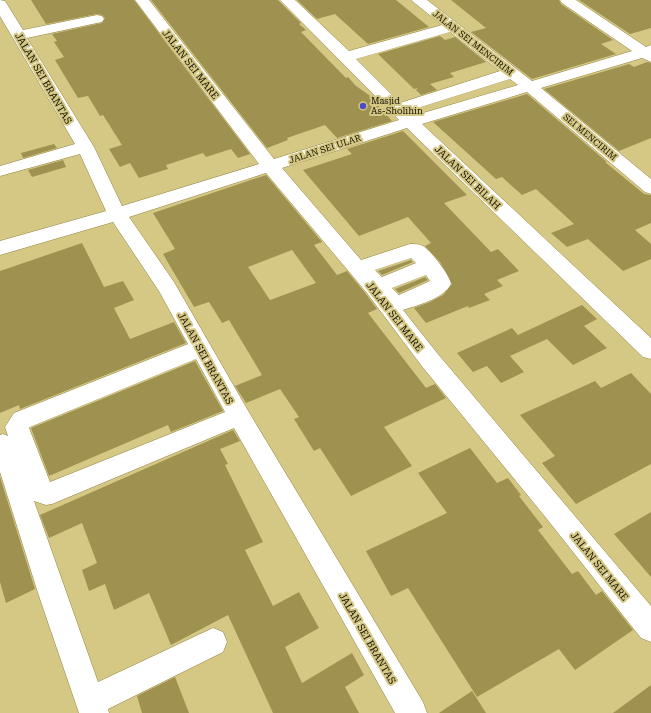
<svg xmlns="http://www.w3.org/2000/svg" width="651" height="713" viewBox="0 0 651 713" font-family="'Roboto Serif',serif">
	<style>
		.building { fill: #9f9250; fill-rule: evenodd }
		.lines { fill: none; stroke-linecap: round; stroke-linejoin: round }
		.minor-casing { stroke: #908341; stroke-width: 1 }
		.minor { fill: #fff; fill-rule: evenodd }
		.poi-dot { fill: #4f4cc3; stroke: #d5c885; stroke-width: 1.5 }
		.labels { text-anchor: middle; stroke-width: 4; stroke-linejoin: round; paint-order: stroke }
		.far-street-label { font-size: 9px; fill: #130e00; stroke: #d5c885 }
		.far-poi-label { font-size: 9px; fill: #130e00; stroke: #d5c885; text-anchor: start }
		.street-label { font-size: 10px; fill: #130e00; stroke: #d5c885 }
	</style>
	<rect width="100%" height="100%" fill="#d5c885"/>
	<g class="building">
		<polygon points="31,0 134,0 250,154 238,158 231,149 206,157 203,153 166,165 168,169 139,178 130,163 120,167 109,149 122,145 103,115 100,116 88,96 78,98 55,60 64,57 54,42 57,41 52,34 102,23 105,18 102,15 97,14 46,24"/>
		<polygon points="151,0 278,0 301,23 299,24 306,30 301,32 346,78 348,77 356,86 369,95 392,121 337,138 325,125 287,138 288,140 267,148"/>
		<polygon points="297,0 396,0 429,27 368,44 335,14 317,19"/>
		<polygon points="451,0 559,0 561,4 613,40 601,44 616,54 532,79 471,32 486,28"/>
		<polygon points="579,0 651,0 651,28 630,34"/>
		<polygon points="440,36 445,40 455,37 486,62 450,73 454,77 430,84 437,90 421,95 416,90 418,88 414,89 378,54"/>
		<polygon points="647,62 651,63 651,138 619,151 544,89 629,64 634,67"/>
		<polygon points="527,94 607,162 605,162 644,194 651,195 651,223 635,230 651,244 651,259 623,271 588,239 567,247 551,233 574,224 536,189 522,195 502,177 496,179 433,122"/>
		<polygon points="403,131 467,195 444,203 491,252 498,249 519,271 497,280 503,286 484,294 490,300 469,308 468,306 426,323 414,308 430,302 443,295 452,284 440,262 425,246 431,243 408,217 359,236 303,170 352,154 347,149"/>
		<polygon points="54,144 57,148 23,158 21,153"/>
		<polygon points="63,160 66,167 32,177 28,170"/>
		<path d="M266,175L322,242L314,245L337,275L347,271L366,294L377,309L368,313L426,388L435,384L446,398L384,427L412,466L351,496L320,448L314,451L294,419L299,417L280,389L246,403L235,386L262,375L229,320L222,323L209,302L194,307L163,254L175,249L153,213ZM292,250L316,283L270,300L248,267Z"/>
		<polygon points="82,243 104,287 123,281 134,300 114,308 130,339 174,322 186,343 20,409 19,405 0,413 0,271"/>
		<polygon points="411,260 413,262 382,275 378,271"/>
		<polygon points="425,277 428,280 399,293 395,289"/>
		<polygon points="582,305 597,319 584,326 607,348 573,365 547,339 510,356 524,372 501,383 487,366 473,372 457,353 512,328 518,335"/>
		<polygon points="195,361 223,411 171,432 168,425 49,476 31,428"/>
		<polygon points="631,373 651,394 651,464 576,504 542,463 555,456 520,415 595,381 601,388"/>
		<polygon points="233,430 240,441 220,449 228,464 225,465 263,542 245,550 273,606 299,592 319,628 285,647 302,683 352,653 364,675 345,687 359,713 273,713 228,615 171,645 149,593 114,610 105,584 89,591 82,570 97,563 82,523 49,538 40,515"/>
		<polygon points="470,448 497,483 508,478 521,495 519,496 543,527 538,530 572,574 578,571 596,595 602,591 633,630 575,670 559,649 477,697 408,588 391,596 366,551 447,513 418,473"/>
		<polygon points="0,477 35,589 6,603 0,582"/>
		<polygon points="651,512 651,577 614,534"/>
		<polygon points="175,677 189,713 142,713 137,696"/>
		<polygon points="651,685 651,713 613,713"/>
		<polygon points="472,691 486,713 439,713"/>
	</g>
	<g class="lines">
		<g class="minor-casing">
			<path id="minor" d="M0,0L5,1L23,30L97,15L102,16L104,19L102,22L97,23L27,38L94,147L122,206L259,164L135,0H149L274,159L399,120L280,0H295L349,51L442,25L411,0H427L532,81L632,51L562,3L560,0H576L646,47L651,45V62L642,58L541,88L651,179V194L645,192L527,92L422,124L651,338V359L643,357L407,128L282,168L361,260L410,244C414,244 419,244 423,246C430,250 450,275 451,284C443,299 418,305 403,310L437,353L651,606V642L641,638L547,519L421,365L367,293L266,173L129,217L174,282L247,409L423,702L427,713H395L234,428L52,504L46,505L34,501L98,682L213,628L223,632L227,642L223,652L108,709L109,713H79L38,593L0,472V435L3,434L8,436L5,427L14,413L188,344L159,291L113,222L0,255V241L106,211L80,154L0,176V166L75,144L0,16ZM450,32L500,71L400,103L356,59ZM510,79L518,85L413,116L408,111ZM411,258L416,263L382,277L375,270ZM426,275L430,281L399,295L392,288ZM196,359L225,412L50,482L29,428L30,427Z"/>
		</g>
		<use href="#minor" class="minor"/>
	</g>
	<circle class="poi-dot" cx="363" cy="106" r="4"/>
	<g class="labels">
		<g class="far-street-label">
			<text transform="translate(473 43) rotate(38)" y="3">JALAN SEI MENCIRIM</text>
			<text transform="translate(590 137) rotate(40)" y="3">SEI MENCIRIM</text>
			<text transform="translate(325 149) rotate(-18)" y="3">JALAN SEI ULAR</text>
		</g>
		<g class="far-poi-label">
			<text x="371" y="104">Masjid<tspan x="371" dy="10">As-Sholihin</tspan></text>
		</g>
		<g class="street-label">
			<text transform="translate(191 64) rotate(52)" y="4">JALAN SEI MARE</text>
			<text transform="translate(44 78) rotate(60)" y="4">JALAN SEI BRANTAS</text>
			<text transform="translate(468 177) rotate(44)" y="4">JALAN SEI BILAH</text>
			<text transform="translate(395 316) rotate(52)" y="4">JALAN SEI MARE</text>
			<text transform="translate(206 358) rotate(61)" y="4">JALAN SEI BRANTAS</text>
			<text transform="translate(600 566) rotate(51)" y="4">JALAN SEI MARE</text>
			<text transform="translate(368 638) rotate(60)" y="4">JALAN SEI BRANTAS</text>
		</g>
	</g>
</svg>
